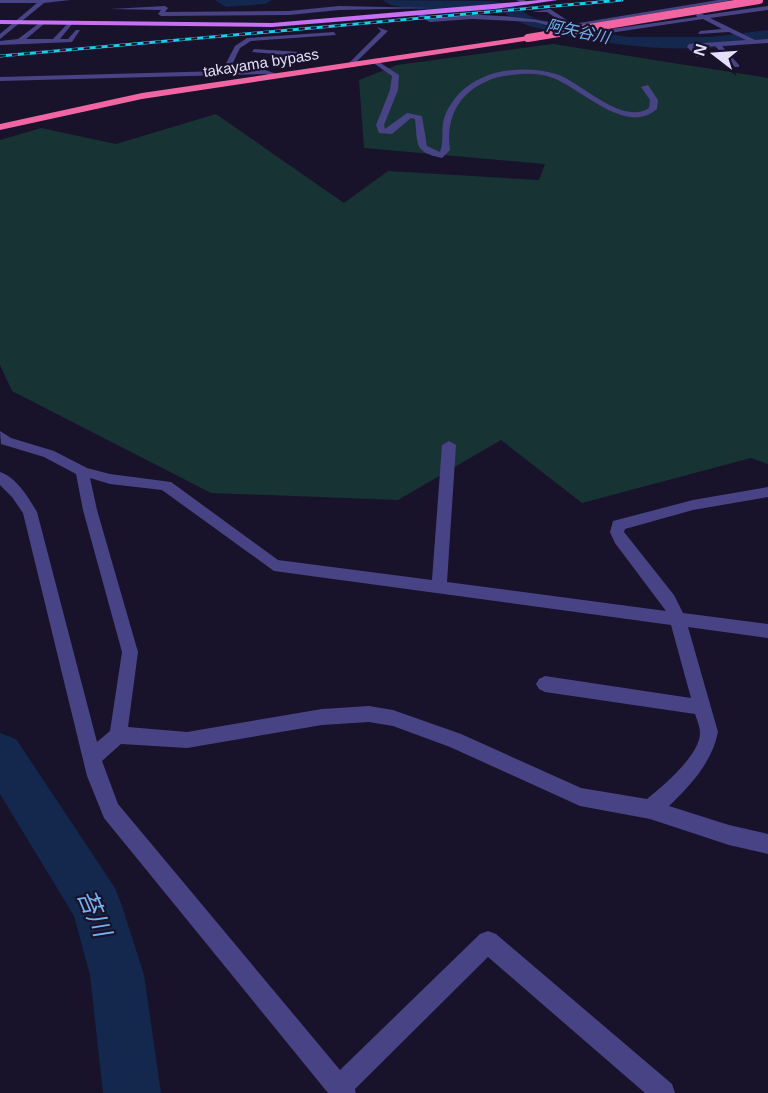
<svg xmlns="http://www.w3.org/2000/svg" width="768" height="1093" viewBox="0 0 768 1093" font-family="Helvetica,'Noto Sans JP',sans-serif">
	<style>
		.green { fill: #173333 }
		.lines { fill: none; stroke-linecap: round; stroke-linejoin: round }
		.river { fill: #14274d; fill-rule: evenodd }
		.minor { fill: #484384; fill-rule: evenodd }
		.major { fill: #c870f2; fill-rule: evenodd }
		.highway { fill: #f165a2; fill-rule: evenodd }
		.rail-casing { stroke: #1ccdeb; stroke-width: 3 }
		.rail { stroke: #18132a; stroke-width: 2; stroke-dasharray: 6; stroke-linecap: butt }
		.highway-bridge { stroke: #f165a2; stroke-width: 8 }
		.labels { text-anchor: middle; stroke-width: 4.5; stroke-linejoin: round; paint-order: stroke }
		.far-street-label { font-size: 15px; fill: #e4dffc; stroke: #18132a }
		.far-water-label { font-size: 16px; font-style: italic; fill: #76b3f3; stroke: #18132a }
		.near-water-label { font-size: 24px; font-style: italic; fill: #76b3f3; stroke: #18132a }
	</style>
	<rect width="100%" height="100%" fill="#18132a"/>
	<polygon class="green" points="553,44 768,78 768,464 751,458 582,503 501,440 398,500 211,493 12,391 0,365 0,140 41,128 116,144 216,114 344,203 388,171 539,180 545,164 364,148 359,80 397,65"/>
	<g class="lines">
		<g class="river">
			<polygon points="215,0 272,0 265,4 226,7"/>
			<path d="M383,0L491,1L511,5L534,18L589,31L629,37H711L768,30V40C699,55 623,49 555,32C545,29 533,28 524,24C512,19 504,10 491,9C469,7 398,15 383,0Z"/>
			<polygon points="0,733 16,739 115,888 122,906 144,975 161,1093 103,1093 90,975 74,916 0,794"/>
		</g>
		<g class="minor">
			<polygon points="0,0 70,0 44,3 0,39 0,34 37,3 0,3"/>
			<polygon points="516,0 524,0 531,4 526,5"/>
			<path d="M718,0H732L574,27L590,32L697,17L696,15L699,13L705,15L768,6V10L710,18L755,40L768,39V43L722,46L739,65V67H735L715,46L694,48L700,55L697,57L687,47L689,44L746,40L729,32L698,34L700,31L722,29L703,19L590,36L535,22L472,19L430,22L418,16L421,14C438,20 455,15 473,15C503,15 533,18 563,25H567L547,12H532L550,9L573,24Z"/>
			<polygon points="165,6 168,8 165,12 289,11 339,6 432,8 339,10 289,15 161,16 158,14 161,10 110,9"/>
			<polygon points="70,21 73,23 60,39 68,39 76,30 80,30 72,42 0,45 0,41 18,39 42,21 44,24 26,39 53,39"/>
			<polygon points="377,27 388,31 353,65 349,65 349,63 381,31"/>
			<polygon points="334,32 336,35 251,41 240,48 229,71 265,70 277,74 275,77 265,74 0,81 0,77 222,71 235,46 247,38"/>
			<polygon points="254,49 300,52 303,54 300,56 252,52"/>
			<path d="M372,60H376L399,75L398,90L384,125L385,129L407,113L422,116L427,146L440,152C446,138 437,124 451,104C461,88 477,78 495,73C516,68 538,68 559,75C584,85 622,125 649,108L650,100L641,87L648,85L658,100L657,109C626,136 582,89 553,78C540,73 526,73 512,75C495,76 478,83 466,95C451,110 447,129 450,150L442,158C413,152 418,144 415,119L411,118L392,134L379,133L376,125L390,90L392,76L372,62Z"/>
			<path d="M0,431L11,438L54,451L87,468L110,474L171,482L278,560L432,580L442,445L449,441L456,445L447,582L666,611L615,543L610,532L613,521L693,500L768,487V497L693,510L625,529L624,532L674,595L683,613L768,624V638L688,627L718,732C712,762 691,785 669,806L729,825L768,834V854L729,845L650,819L580,806L450,747L393,726L369,722L322,725L187,748L121,744L102,761L118,804L340,1070L480,934L488,931L496,934L672,1084L675,1093H645L488,957L355,1089L356,1093H328L104,818L87,776L23,513L12,497L0,485V472C16,477 29,498 37,512L97,742L110,731L122,652L83,510L76,474L44,457L1,444ZM90,478L110,484L162,490L274,571L671,625L691,698L545,676L539,679L536,684L539,689L545,692L695,714C697,720 700,727 700,733C700,755 663,786 647,799L581,788L461,734L393,710L369,706L322,709L187,732L128,727L138,652L97,510Z"/>
		</g>
		<polygon class="major" points="540,0 558,0 495,9 272,27 0,24 0,20 272,23"/>
		<polygon class="highway" points="528,36 531,36 531,40 142,99 0,130 0,124 142,93"/>
		<g class="rail-casing">
			<polyline id="rail" points="0,56 622,0"/>
		</g>
		<use href="#rail" class="rail"/>
		<polyline class="highway-bridge" points="528,38 759,0"/>
	</g>
	<g class="labels">
		<g class="far-street-label">
			<text transform="translate(261 63) rotate(-9)" y="5">takayama bypass</text>
		</g>
		<g class="far-water-label">
			<text transform="translate(578 31) rotate(12)" y="6">阿矢谷川</text>
		</g>
		<g class="near-water-label">
			<text transform="translate(94 913) rotate(67)" y="8">苔川</text>
		</g>
	</g>
	<g transform="translate(714 54) rotate(287)" stroke="#18132a" stroke-width="4.5" paint-order="stroke">
	<path d="M0-4.5L10 22L0 15L-10 22Z" fill="#e4dffc"/>
	<text y="-9" font-size="16" font-weight="bold" text-anchor="middle" fill="#e4dffc">N</text>
	</g>
</svg>
